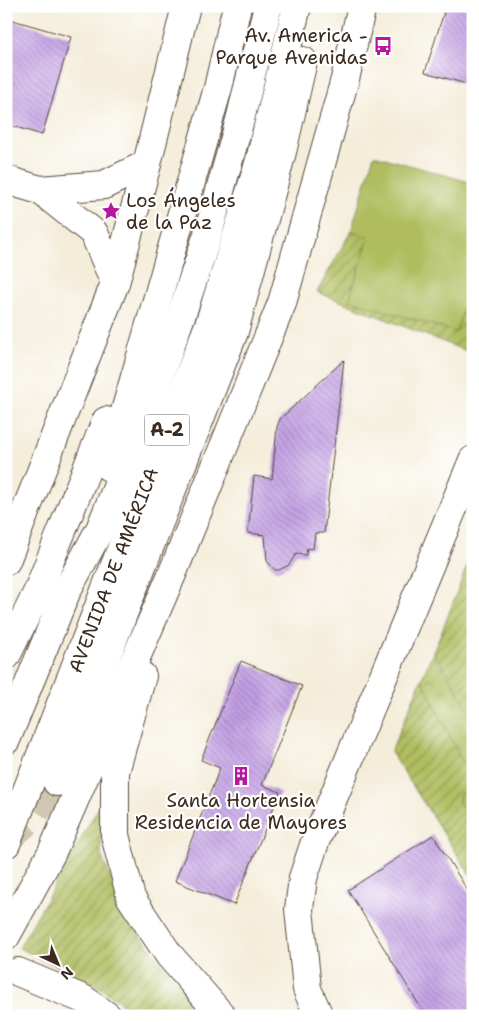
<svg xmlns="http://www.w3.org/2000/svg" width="479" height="1022" viewBox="0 0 479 1022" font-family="'Shantell Sans',sans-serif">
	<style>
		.park { fill: url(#park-crowns); stroke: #75743e }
		.garden { fill: url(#garden-furrows); stroke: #75743e }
		.pitch { fill: #afbd5f; stroke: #75743e }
		.building { fill: url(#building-back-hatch) }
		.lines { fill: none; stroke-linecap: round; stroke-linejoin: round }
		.motorway-tunnel { stroke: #cfc6b4; stroke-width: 28; stroke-dasharray: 28 14; stroke-linecap: butt }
		.minor-casing { stroke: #57473a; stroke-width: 30 }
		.tertiary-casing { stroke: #57473a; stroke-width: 30 }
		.motorway-casing { stroke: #57473a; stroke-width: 30 }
		.minor { stroke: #fff; stroke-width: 28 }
		.tertiary { stroke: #fff; stroke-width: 28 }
		.motorway { stroke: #fff; stroke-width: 28 }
		.labels { text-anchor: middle; stroke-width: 4.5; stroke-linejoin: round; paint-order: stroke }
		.shield { fill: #fff; stroke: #766a62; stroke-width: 1 }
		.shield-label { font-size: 18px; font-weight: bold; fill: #3b2a1e }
		.poi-label { font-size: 19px; fill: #3b2a1e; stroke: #fff; text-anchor: end }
		.street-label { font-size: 19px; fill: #3b2a1e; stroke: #fff }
	</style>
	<defs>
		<pattern id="park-crowns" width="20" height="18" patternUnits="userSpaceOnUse" patternTransform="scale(1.25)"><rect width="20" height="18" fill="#afbd5f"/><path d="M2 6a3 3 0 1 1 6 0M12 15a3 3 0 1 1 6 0" fill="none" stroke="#909a4e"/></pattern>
		<pattern id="garden-furrows" width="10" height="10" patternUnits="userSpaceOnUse" patternTransform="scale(1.25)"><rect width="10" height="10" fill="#afbd5f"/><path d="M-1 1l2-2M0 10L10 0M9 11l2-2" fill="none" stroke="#909a4e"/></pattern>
		<pattern id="building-back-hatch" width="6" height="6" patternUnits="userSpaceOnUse" patternTransform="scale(1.25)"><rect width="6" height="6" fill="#c29ee4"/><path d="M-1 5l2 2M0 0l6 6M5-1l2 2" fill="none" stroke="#9f81b8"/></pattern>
	</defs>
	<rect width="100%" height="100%" fill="#fff"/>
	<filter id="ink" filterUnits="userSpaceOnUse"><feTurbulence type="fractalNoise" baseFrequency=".02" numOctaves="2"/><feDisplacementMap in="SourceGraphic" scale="10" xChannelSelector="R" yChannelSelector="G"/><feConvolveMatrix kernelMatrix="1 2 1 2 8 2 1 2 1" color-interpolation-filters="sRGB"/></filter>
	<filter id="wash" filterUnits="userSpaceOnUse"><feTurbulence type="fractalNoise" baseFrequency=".0096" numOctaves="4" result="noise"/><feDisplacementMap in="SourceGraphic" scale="20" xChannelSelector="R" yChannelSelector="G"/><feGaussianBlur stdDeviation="1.12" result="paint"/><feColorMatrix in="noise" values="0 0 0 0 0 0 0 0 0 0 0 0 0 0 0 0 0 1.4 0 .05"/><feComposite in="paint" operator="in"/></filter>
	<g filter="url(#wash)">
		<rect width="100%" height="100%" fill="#f4edda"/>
		<polygon class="park" points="459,590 473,611 473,879 391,752"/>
		<g class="garden">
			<polygon points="351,231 369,237 456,332 465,301 473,305 471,353 317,292"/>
			<polygon points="473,550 473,717 434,652"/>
			<polygon points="422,679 472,782 469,789 460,794 459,801 473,824 473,879 391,752"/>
			<polygon points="101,803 101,855 127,918 204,1016 139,1016 96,985 19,948"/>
		</g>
		<polygon class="pitch" points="374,155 473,183 473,278 456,332 349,300 369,237 351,231"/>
		<g id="blocks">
			<g class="building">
				<polygon points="446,6 473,6 473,86 425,72"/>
				<polygon points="6,18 71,37 42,135 6,124"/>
				<polygon points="344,360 324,533 315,533 313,549 307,548 306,555 296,554 289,565 279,570 275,570 267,561 265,535 248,533 254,476 272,479 277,427 280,419"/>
				<polygon points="241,661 302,686 262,785 280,792 234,905 175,881 220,768 201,760"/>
				<polygon points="433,835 473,899 473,1016 426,1016 348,890"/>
			</g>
		</g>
	</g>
	<g filter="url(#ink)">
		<use href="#blocks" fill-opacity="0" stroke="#57473a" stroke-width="1"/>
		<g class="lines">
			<polyline class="motorway-tunnel" points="6,840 32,818 57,782"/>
			<g class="minor-casing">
				<g id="minor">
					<polyline points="40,190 94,233 115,283"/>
					<polyline points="40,190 104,185 147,164"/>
					<polyline points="282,303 345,79 362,6"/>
					<polyline points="6,561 115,283 147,164 186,6"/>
					<polyline points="319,1016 307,989 299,909 303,878 315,842 473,460"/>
				</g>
			</g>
			<g class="tertiary-casing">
				<polyline id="tertiary" points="6,180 40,190"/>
			</g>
			<g class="motorway-casing">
				<g id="motorway">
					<polyline points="109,467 218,88 237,6"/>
					<polyline points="6,656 37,593 106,421"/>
					<polyline points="142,676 115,772 115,835 131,898 169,955 222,1016"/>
					<polyline points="6,740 67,590 100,529 133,448 181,316 207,237 240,120 268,6"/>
					<polyline points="57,782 234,332 282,152 303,61"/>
					<polyline points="6,844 210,322 260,160 297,6"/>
					<polyline points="6,936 52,852 173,572 282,303"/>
					<polyline points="18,972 83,999 107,1016"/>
				</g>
			</g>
			<use href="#minor" class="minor"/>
			<use href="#tertiary" class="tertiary"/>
			<use href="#motorway" class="motorway"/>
		</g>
	</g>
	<defs>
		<g id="bus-bare" transform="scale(1.5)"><path d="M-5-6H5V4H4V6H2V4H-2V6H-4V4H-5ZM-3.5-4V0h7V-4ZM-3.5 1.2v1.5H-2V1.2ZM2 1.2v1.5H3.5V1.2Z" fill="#b5179e" stroke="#fff" stroke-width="2.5" paint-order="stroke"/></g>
		<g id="sight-bare" transform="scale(1.5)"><path d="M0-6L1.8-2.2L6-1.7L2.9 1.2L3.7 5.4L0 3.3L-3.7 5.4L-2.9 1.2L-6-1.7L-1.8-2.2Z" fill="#b5179e" stroke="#fff" stroke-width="2.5" paint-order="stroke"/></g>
		<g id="building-bare" transform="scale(1.5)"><path d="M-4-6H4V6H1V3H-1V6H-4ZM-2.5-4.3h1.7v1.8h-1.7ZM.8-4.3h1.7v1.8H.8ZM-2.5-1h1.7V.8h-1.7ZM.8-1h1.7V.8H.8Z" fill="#b5179e" stroke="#fff" stroke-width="2.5" paint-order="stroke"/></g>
	</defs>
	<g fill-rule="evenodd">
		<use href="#bus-bare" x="383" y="46"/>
		<use href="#sight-bare" x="111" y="211"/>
		<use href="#building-bare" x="241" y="776"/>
	</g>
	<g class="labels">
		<rect class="shield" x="144.5" y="414.5" width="45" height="31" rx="4"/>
		<g class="shield-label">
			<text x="167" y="436">A-2</text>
		</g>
		<g class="poi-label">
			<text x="368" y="42">Av. America -<tspan x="368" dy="22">Parque Avenidas</tspan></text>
			<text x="126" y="207" text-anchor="start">Los Ángeles<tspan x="126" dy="22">de la Paz</tspan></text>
			<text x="241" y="807" text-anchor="middle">Santa Hortensia<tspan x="241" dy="22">Residencia de Mayores</tspan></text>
		</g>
		<g class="street-label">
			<text transform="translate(113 570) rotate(-69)" y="7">AVENIDA DE AMÉRICA</text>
		</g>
	</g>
	<rect width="479" height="1022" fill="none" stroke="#fff" stroke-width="25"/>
	<g transform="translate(58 964) rotate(136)" stroke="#ffffff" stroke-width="4" paint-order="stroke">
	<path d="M0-4L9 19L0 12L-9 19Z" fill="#3b2a1e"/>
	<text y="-8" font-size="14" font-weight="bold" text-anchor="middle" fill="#3b2a1e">N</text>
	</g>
</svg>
